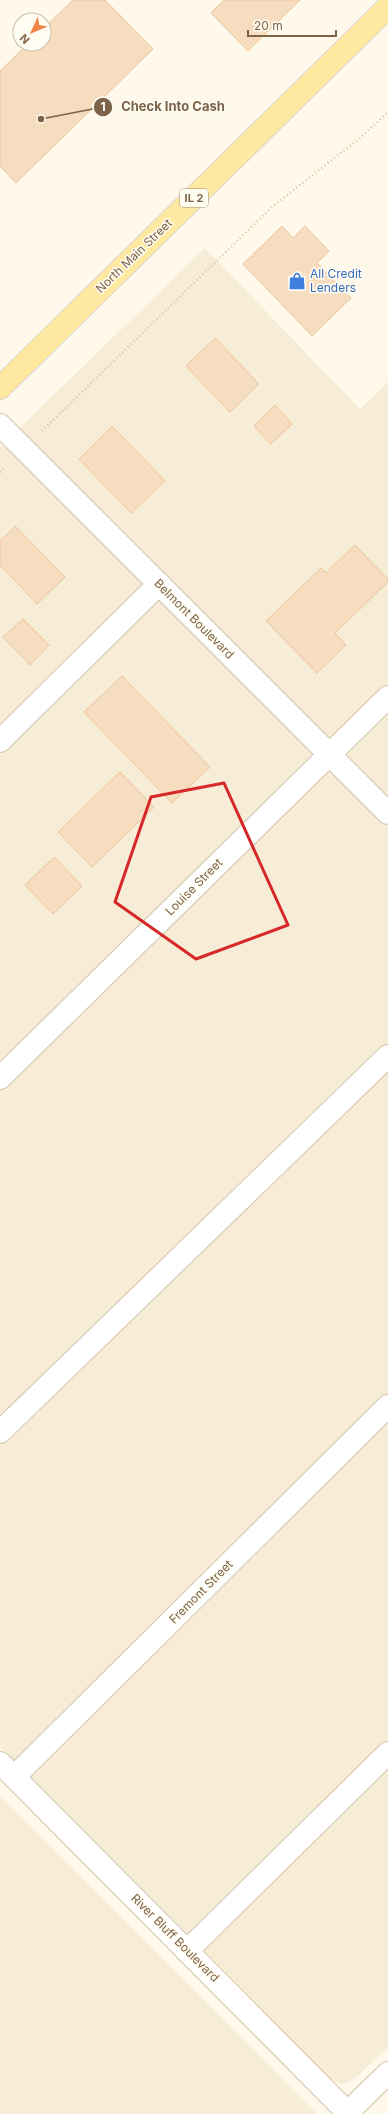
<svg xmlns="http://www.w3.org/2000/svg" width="388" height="2114" viewBox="0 0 388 2114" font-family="Inter,sans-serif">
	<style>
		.residential { fill: #f7edd7 }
		.building { fill: #f6ddbf; stroke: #ebc69d }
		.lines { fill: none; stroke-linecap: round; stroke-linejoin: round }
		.minor-casing { stroke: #d3c3ad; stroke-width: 24 }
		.major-casing { stroke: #ddd6d0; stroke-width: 24 }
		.path { stroke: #dcc0a1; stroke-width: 2.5; stroke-dasharray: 1 3; stroke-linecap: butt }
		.minor { stroke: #fff; stroke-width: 22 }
		.major { stroke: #ffe9a0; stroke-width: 22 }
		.marked { fill: none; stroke: #d62828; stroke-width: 3; stroke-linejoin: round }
		.labels { text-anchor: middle; stroke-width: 3; stroke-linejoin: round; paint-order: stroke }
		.shield { fill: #fffcf2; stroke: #a4917c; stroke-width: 1 }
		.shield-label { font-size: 11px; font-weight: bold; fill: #7d6349 }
		.street-label { font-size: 12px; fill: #7d6349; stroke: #fffcf2 }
		.shop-label { font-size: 12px; fill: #366cbe; stroke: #fffcf2; text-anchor: start }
		.leader { fill: none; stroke: #7d6349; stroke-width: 1.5 }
		.callout-dot { fill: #7d6349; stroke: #fffcf2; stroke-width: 1.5 }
		.mark-label { font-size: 12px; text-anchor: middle; font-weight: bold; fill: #fff }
		.callout-label { font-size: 13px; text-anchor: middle; font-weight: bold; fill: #7d6349; stroke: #fffcf2; stroke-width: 3; stroke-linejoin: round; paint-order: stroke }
	</style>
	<rect width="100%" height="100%" fill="#fef9ea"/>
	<g class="residential">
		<polygon points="205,248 360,409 388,382 388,2047 356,2078 343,2084 326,2078 0,1747 0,447"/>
		<polygon points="0,1795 317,2114 0,2114"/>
	</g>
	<g class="building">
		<polygon points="73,0 105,0 153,49 16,183 0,166 0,71 28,44 44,44 44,28"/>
		<polygon points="224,0 300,0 248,51 211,13"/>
		<polygon points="282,226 293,238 305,226 329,251 317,263 351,298 312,336 243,264"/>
		<polygon points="215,338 259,384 230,412 186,366"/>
		<polygon points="275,405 292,424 271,444 254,426"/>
		<polygon points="112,426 165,481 131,513 79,459"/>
		<polygon points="15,526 65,577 37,604 0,565 0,541"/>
		<polygon points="355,545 388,579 388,582 335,633 346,645 317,673 266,621 321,568 326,573"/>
		<polygon points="23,619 49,645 30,665 3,637"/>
		<polygon points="122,676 210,767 172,803 84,712"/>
		<polygon points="120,772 154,807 92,867 58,832"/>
		<polygon points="54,857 82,886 53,914 25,885"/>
	</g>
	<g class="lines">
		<g class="minor-casing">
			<g id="minor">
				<polyline points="0,425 388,813"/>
				<polyline points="0,741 159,584"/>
				<polyline points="0,1078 388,697"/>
				<polyline points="0,1432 388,1056"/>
				<polyline points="0,1763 349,2114"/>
				<polyline points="14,1777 388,1406"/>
				<polyline points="187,1951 388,1753"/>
				<polyline points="346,2114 388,2073"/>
			</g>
		</g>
		<g class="major-casing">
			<polyline id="major" points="0,388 388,7"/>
		</g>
		<g class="path">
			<polyline points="42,431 272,207 360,138 388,112"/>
			<polyline points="0,472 5,467"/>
		</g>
		<use href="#minor" class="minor"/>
		<use href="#major" class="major"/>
	</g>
	<path class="marked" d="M224,783L288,925L196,959L115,902L151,797Z"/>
	<defs>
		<g id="shop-bare" transform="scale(1.38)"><path d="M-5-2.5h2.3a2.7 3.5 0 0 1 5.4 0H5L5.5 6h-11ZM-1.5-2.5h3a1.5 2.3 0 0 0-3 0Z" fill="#3f7fe0" stroke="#fffcf2" stroke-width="2.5" paint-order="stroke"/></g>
	</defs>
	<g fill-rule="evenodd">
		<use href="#shop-bare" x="297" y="281"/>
	</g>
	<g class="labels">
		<rect class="shield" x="180" y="189" width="28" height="18" rx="3"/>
		<g class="shield-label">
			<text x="194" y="202">IL 2</text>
		</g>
		<g class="street-label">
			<text transform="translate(134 256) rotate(-44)" y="4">North Main Street</text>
			<text transform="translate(194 619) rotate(45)" y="4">Belmont Boulevard</text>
			<text transform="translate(194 887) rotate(-45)" y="4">Louise Street</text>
			<text transform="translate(201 1592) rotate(-45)" y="4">Fremont Street</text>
			<text transform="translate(175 1938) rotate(45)" y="4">River Bluff Boulevard</text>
		</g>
		<g class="shop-label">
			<text x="310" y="278">All Credit<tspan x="310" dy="14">Lenders</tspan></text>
		</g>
	</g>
	<path class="leader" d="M41 119L103 107"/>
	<g class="callout-dot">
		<circle cx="41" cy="119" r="4"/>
		<circle cx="103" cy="107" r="10"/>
	</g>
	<g class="mark-label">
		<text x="103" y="111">1</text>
	</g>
	<g class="callout-label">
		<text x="173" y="111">Check Into Cash</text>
	</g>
	<g transform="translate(32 32) rotate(226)"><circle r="19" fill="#fffcf2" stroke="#cbbfae"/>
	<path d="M0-3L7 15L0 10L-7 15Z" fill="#f28445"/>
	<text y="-6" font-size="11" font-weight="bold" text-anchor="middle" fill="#7d6349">N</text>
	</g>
	<path d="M248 30v6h88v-6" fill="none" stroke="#7d6349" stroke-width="2"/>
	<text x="254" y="30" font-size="12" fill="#7d6349" stroke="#fffcf2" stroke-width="3" paint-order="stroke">20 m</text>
</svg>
